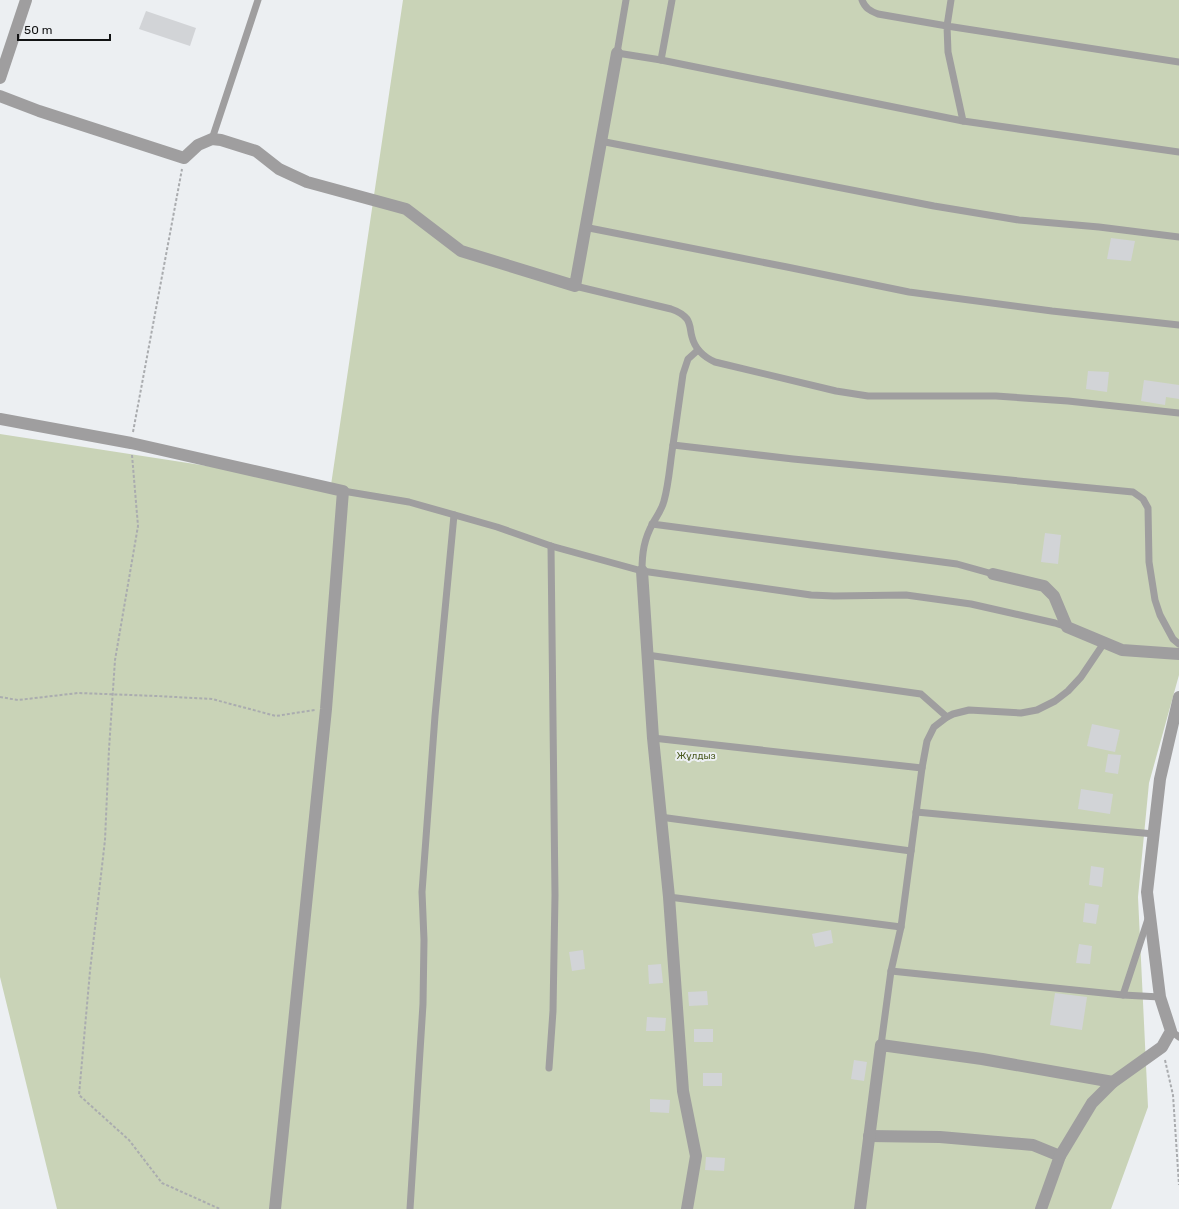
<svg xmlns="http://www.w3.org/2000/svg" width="1179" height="1209" viewBox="0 0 1179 1209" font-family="Rubik,sans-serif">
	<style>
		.green { fill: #c9d3b7 }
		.building { fill: #d2d4d7 }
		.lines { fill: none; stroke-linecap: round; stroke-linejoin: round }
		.path { stroke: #aaacaf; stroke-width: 2; stroke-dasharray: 3 2; stroke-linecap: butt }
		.lane { stroke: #9f9e9f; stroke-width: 7 }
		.street { stroke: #9f9e9f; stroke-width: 12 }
		.labels { text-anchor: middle; stroke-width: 4; stroke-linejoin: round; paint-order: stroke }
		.park-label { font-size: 10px; fill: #4b5b21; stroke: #eceff2 }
	</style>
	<rect width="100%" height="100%" fill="#eceff2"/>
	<polygon class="green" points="403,0 1179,0 1179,675 1149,783 1138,897 1148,1107 1111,1209 57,1209 0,977 0,434 331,485"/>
	<g class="building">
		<polygon points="146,11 196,28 190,46 139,29"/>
		<polygon points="1111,238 1135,241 1131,261 1107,259"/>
		<polygon points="1088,371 1109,372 1107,392 1086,389"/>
		<polygon points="1144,380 1179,385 1179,399 1166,397 1165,405 1141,401"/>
		<polygon points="1045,533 1061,535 1058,564 1041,562"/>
		<polygon points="1092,724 1120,730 1115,752 1087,746"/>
		<polygon points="1108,754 1121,755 1118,774 1105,772"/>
		<polygon points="1081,789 1113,794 1110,814 1078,809"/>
		<polygon points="1091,866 1104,868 1102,887 1089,885"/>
		<polygon points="1085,903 1099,905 1096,924 1083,922"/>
		<polygon points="831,930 833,943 815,947 812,934"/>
		<polygon points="1079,944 1092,946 1090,964 1076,963"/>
		<polygon points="583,950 585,969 572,971 569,952"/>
		<polygon points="661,964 663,983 649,984 648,965"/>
		<polygon points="707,991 708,1005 689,1006 688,992"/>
		<polygon points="1055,993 1087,997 1082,1030 1050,1025"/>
		<polygon points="647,1017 666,1018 665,1031 646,1031"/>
		<rect x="694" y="1029" width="19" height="13"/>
		<polygon points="854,1060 867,1062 864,1081 851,1079"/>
		<rect x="703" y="1073" width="19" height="13"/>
		<polygon points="650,1099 670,1100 669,1113 650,1112"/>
		<polygon points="706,1157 725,1158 724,1171 705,1170"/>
	</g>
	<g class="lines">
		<g class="path">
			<polyline points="133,432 182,169"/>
			<polyline points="132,455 138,526 115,660 109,749 105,840 90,971 79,1095 129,1140 162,1183 220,1209"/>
			<polyline points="0,697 18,700 78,693 157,696 212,699 276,716 315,710"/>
			<polyline points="1165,1060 1173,1095 1179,1185"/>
		</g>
		<g class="lane">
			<polyline points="626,0 617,53 661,60"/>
			<polyline points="672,0 661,60 963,121"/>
			<path d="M862,0C865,8 870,11 878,14L947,26L948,52L963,121L1179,152"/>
			<polyline points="951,0 947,26 1179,62"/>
			<polyline points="212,139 258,0"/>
			<polyline points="600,141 934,206 1019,220 1099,227 1179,237"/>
			<polyline points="584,227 787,267 909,292 1052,311 1179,325"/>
			<path d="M575,286L671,309C677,311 683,314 687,319C691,325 690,331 692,337C695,349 704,357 715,362L836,391L868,396H996L1068,401L1179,413"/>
			<polyline points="698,350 688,359 683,374 673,445 793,459 1133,492 1143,499 1148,508 1149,562 1155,600 1160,615 1173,639 1179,644"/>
			<path d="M343,491L409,502L497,527L551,546L642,571C642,553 644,539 653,523C657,516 662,509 664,501C669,483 670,463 673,445"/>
			<polyline points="652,524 942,562 957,564 993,574"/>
			<polyline points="642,571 811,595 834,596 906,595 971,604 1055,623 1067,627"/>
			<polyline points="647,655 921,694 947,717"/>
			<polyline points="653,738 922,768"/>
			<polyline points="916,812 1154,834"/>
			<polyline points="660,817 911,851"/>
			<polyline points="669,897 901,927"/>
			<polyline points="891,971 1123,995 1160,997"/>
			<polyline points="1123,995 1148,919"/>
			<polyline points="1171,1031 1179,1037"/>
			<polyline points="881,1045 891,971 901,927 922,768 927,741 934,727 947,717 953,714 969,710 1021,713 1037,710 1055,701 1068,691 1081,677 1104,643"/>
			<polyline points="549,1068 553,1011 555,895 551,546"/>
			<polyline points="410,1209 423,1004 424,940 422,892 435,716 454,515"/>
		</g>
		<g class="street">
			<polyline points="0,78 26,0"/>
			<polyline points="0,96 39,111 184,158 198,145 212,139 221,140 256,151 279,169 307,182 406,209 461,251 575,286 617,53"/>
			<polyline points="0,419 131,443 343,491 326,709 275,1209"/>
			<polyline points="642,571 653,738 669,897 683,1091 696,1156 687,1209"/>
			<polyline points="993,574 1044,586 1054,596 1067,627 1122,650 1179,654"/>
			<polyline points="869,1136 940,1137 1033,1145 1060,1156"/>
			<polyline points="860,1209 881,1045 982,1059 1113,1082"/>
			<polyline points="1041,1209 1060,1156 1092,1103 1113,1082 1162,1047 1171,1031 1160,997 1147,892 1160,779 1179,697"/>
		</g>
	</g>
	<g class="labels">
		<g class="park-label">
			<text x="696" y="759">Жұлдыз</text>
		</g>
	</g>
	<path d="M18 34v6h92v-6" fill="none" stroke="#121314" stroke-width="2"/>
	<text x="24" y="34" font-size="12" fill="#121314" stroke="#eceff2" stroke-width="3" paint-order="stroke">50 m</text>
</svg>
